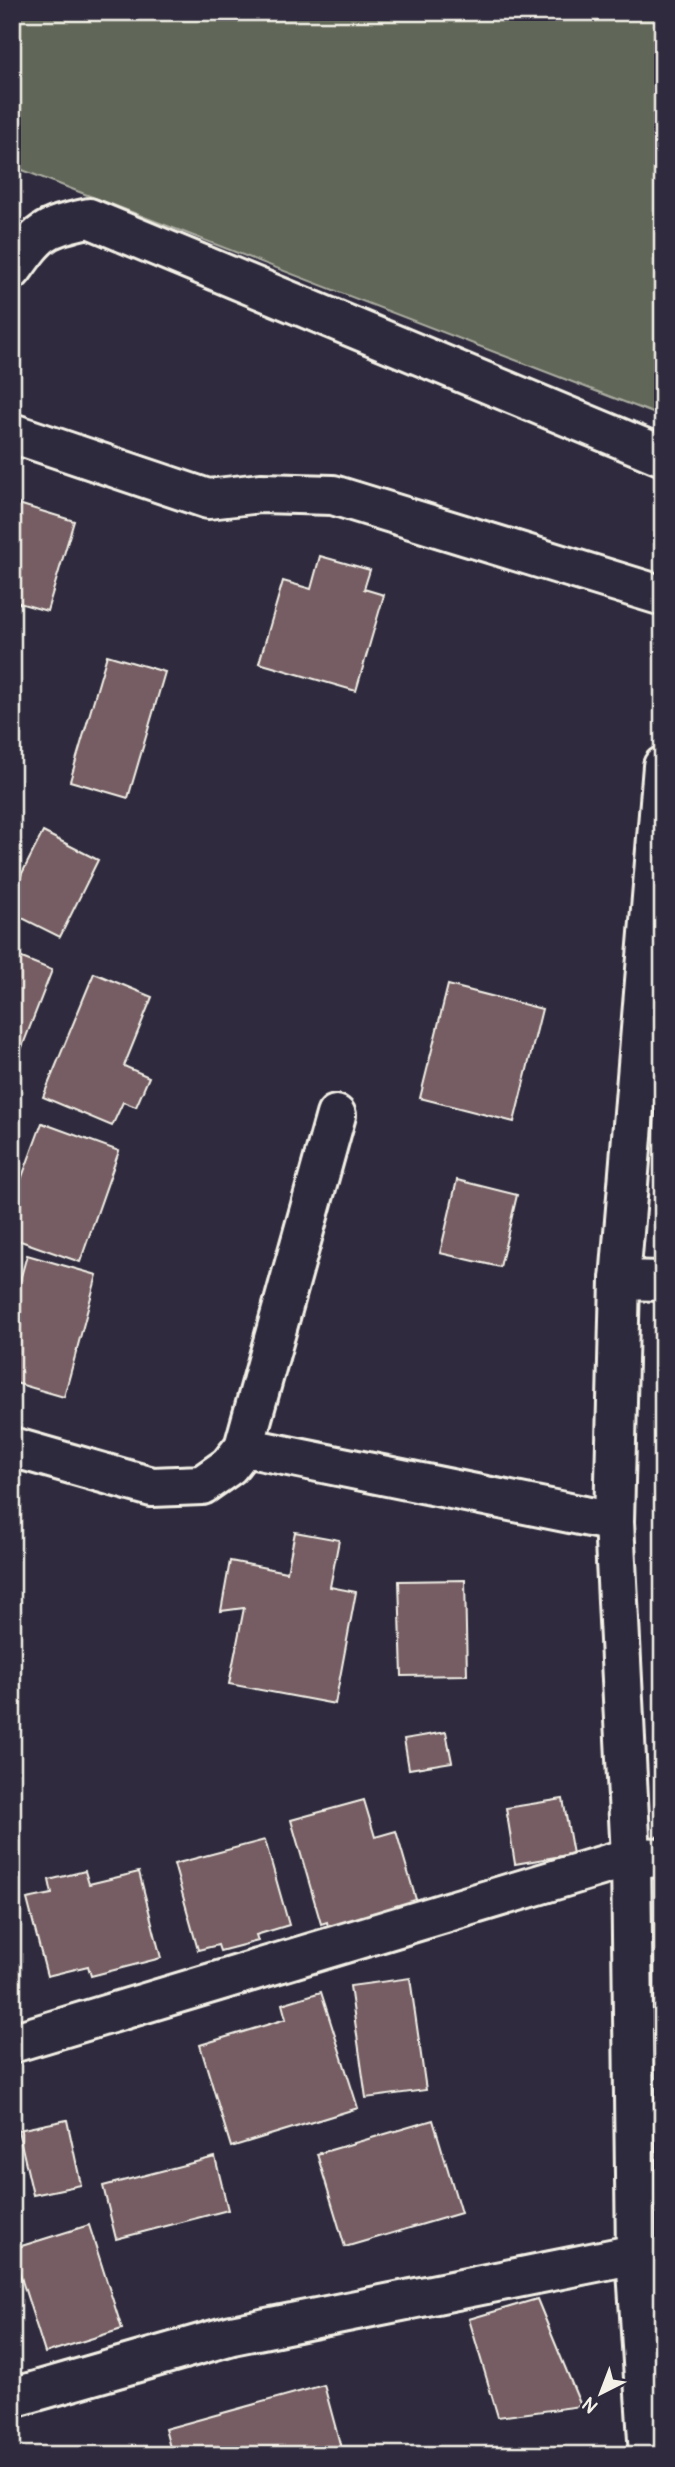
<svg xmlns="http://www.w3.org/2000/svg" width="675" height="2467" viewBox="0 0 675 2467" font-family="Pangolin,sans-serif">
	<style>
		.green { fill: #616659; stroke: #aaaca0; stroke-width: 2 }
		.building { fill: #745d64; stroke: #f4f1e8; stroke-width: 2 }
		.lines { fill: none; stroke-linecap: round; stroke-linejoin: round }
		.minor-casing { stroke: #f4f1e8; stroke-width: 44 }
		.minor { stroke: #2f2a3d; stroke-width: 38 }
	</style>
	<rect width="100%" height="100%" fill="#2f2a3d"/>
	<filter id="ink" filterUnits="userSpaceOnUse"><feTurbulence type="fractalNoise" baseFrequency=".0143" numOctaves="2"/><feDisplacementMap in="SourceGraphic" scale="14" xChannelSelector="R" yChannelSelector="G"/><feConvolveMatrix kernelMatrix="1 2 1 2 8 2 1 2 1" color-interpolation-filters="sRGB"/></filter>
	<g filter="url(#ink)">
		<polygon class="green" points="12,12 663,12 663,417 12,166"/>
		<g class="building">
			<polygon points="12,502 74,521 47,611 12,601"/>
			<polygon points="320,556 370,570 364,589 384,595 356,691 259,663 283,581 311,589"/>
			<polygon points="107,655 165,672 128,798 70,781"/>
			<polygon points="43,832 98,860 60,937 12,913 12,893"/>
			<polygon points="12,954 52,970 12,1073"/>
			<polygon points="94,973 152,997 124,1066 149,1077 136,1107 123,1102 112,1126 43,1097"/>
			<polygon points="448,985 542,1009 514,1122 420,1098"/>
			<polygon points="42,1123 119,1151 80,1262 12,1238 12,1204"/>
			<polygon points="457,1180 517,1195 500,1267 440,1253"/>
			<polygon points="27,1255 97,1275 64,1397 12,1382 12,1309"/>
			<polygon points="295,1532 339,1540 330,1587 356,1592 335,1704 229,1684 244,1608 221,1611 230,1561 287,1572"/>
			<polygon points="465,1580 467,1675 402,1676 399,1581"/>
			<polygon points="446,1732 452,1762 409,1769 404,1739"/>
			<polygon points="563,1799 573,1854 515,1864 506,1808"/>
			<polygon points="364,1800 375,1837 396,1831 419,1910 330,1935 327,1922 321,1924 291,1820"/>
			<polygon points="265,1840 289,1925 256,1935 258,1941 220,1951 218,1945 198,1950 174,1864"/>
			<polygon points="85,1871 89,1884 139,1872 161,1958 91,1976 88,1966 47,1976 27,1899 52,1894 49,1880"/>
			<polygon points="410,1978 426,2090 366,2098 350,1986"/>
			<polygon points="321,1992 358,2108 231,2147 200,2045 286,2019 282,2004"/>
			<polygon points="67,2120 81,2185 33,2195 18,2130"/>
			<polygon points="433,2120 461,2213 345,2247 317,2154"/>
			<polygon points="215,2157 228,2210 116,2239 103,2186"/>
			<polygon points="89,2225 122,2329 45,2353 12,2249"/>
			<polygon points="537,2299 581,2406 498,2417 469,2319"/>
			<polygon points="324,2385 343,2455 172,2455 165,2429"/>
		</g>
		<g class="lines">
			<g class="minor-casing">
				<g id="minor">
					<path d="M12,270C40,231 42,228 89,218L663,456"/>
					<polyline points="12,433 208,499 261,493 333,495 663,596"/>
					<polyline points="620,1280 663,1281"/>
					<polyline points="12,1447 152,1487 202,1485 229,1466 244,1447 336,1115"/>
					<polyline points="244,1447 614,1522"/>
					<polyline points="12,2043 631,1857 663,1858"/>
					<polyline points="12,2398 232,2335 636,2254"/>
					<polyline points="649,2455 636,2254 631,1857 614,1522 620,1280 663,766"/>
				</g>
			</g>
			<use href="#minor" class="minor"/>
		</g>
	</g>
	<rect width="675" height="2467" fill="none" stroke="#2f2a3d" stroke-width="42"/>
	<rect x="21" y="21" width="633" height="2425" fill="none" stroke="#f4f1e8" stroke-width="2.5" filter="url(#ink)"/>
	<g transform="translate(601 2393) rotate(222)" stroke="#2f2a3d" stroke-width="5" paint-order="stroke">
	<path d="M0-5L12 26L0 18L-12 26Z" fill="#f4f1e8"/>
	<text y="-10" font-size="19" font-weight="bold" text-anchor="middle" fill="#f4f1e8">N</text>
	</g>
</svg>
